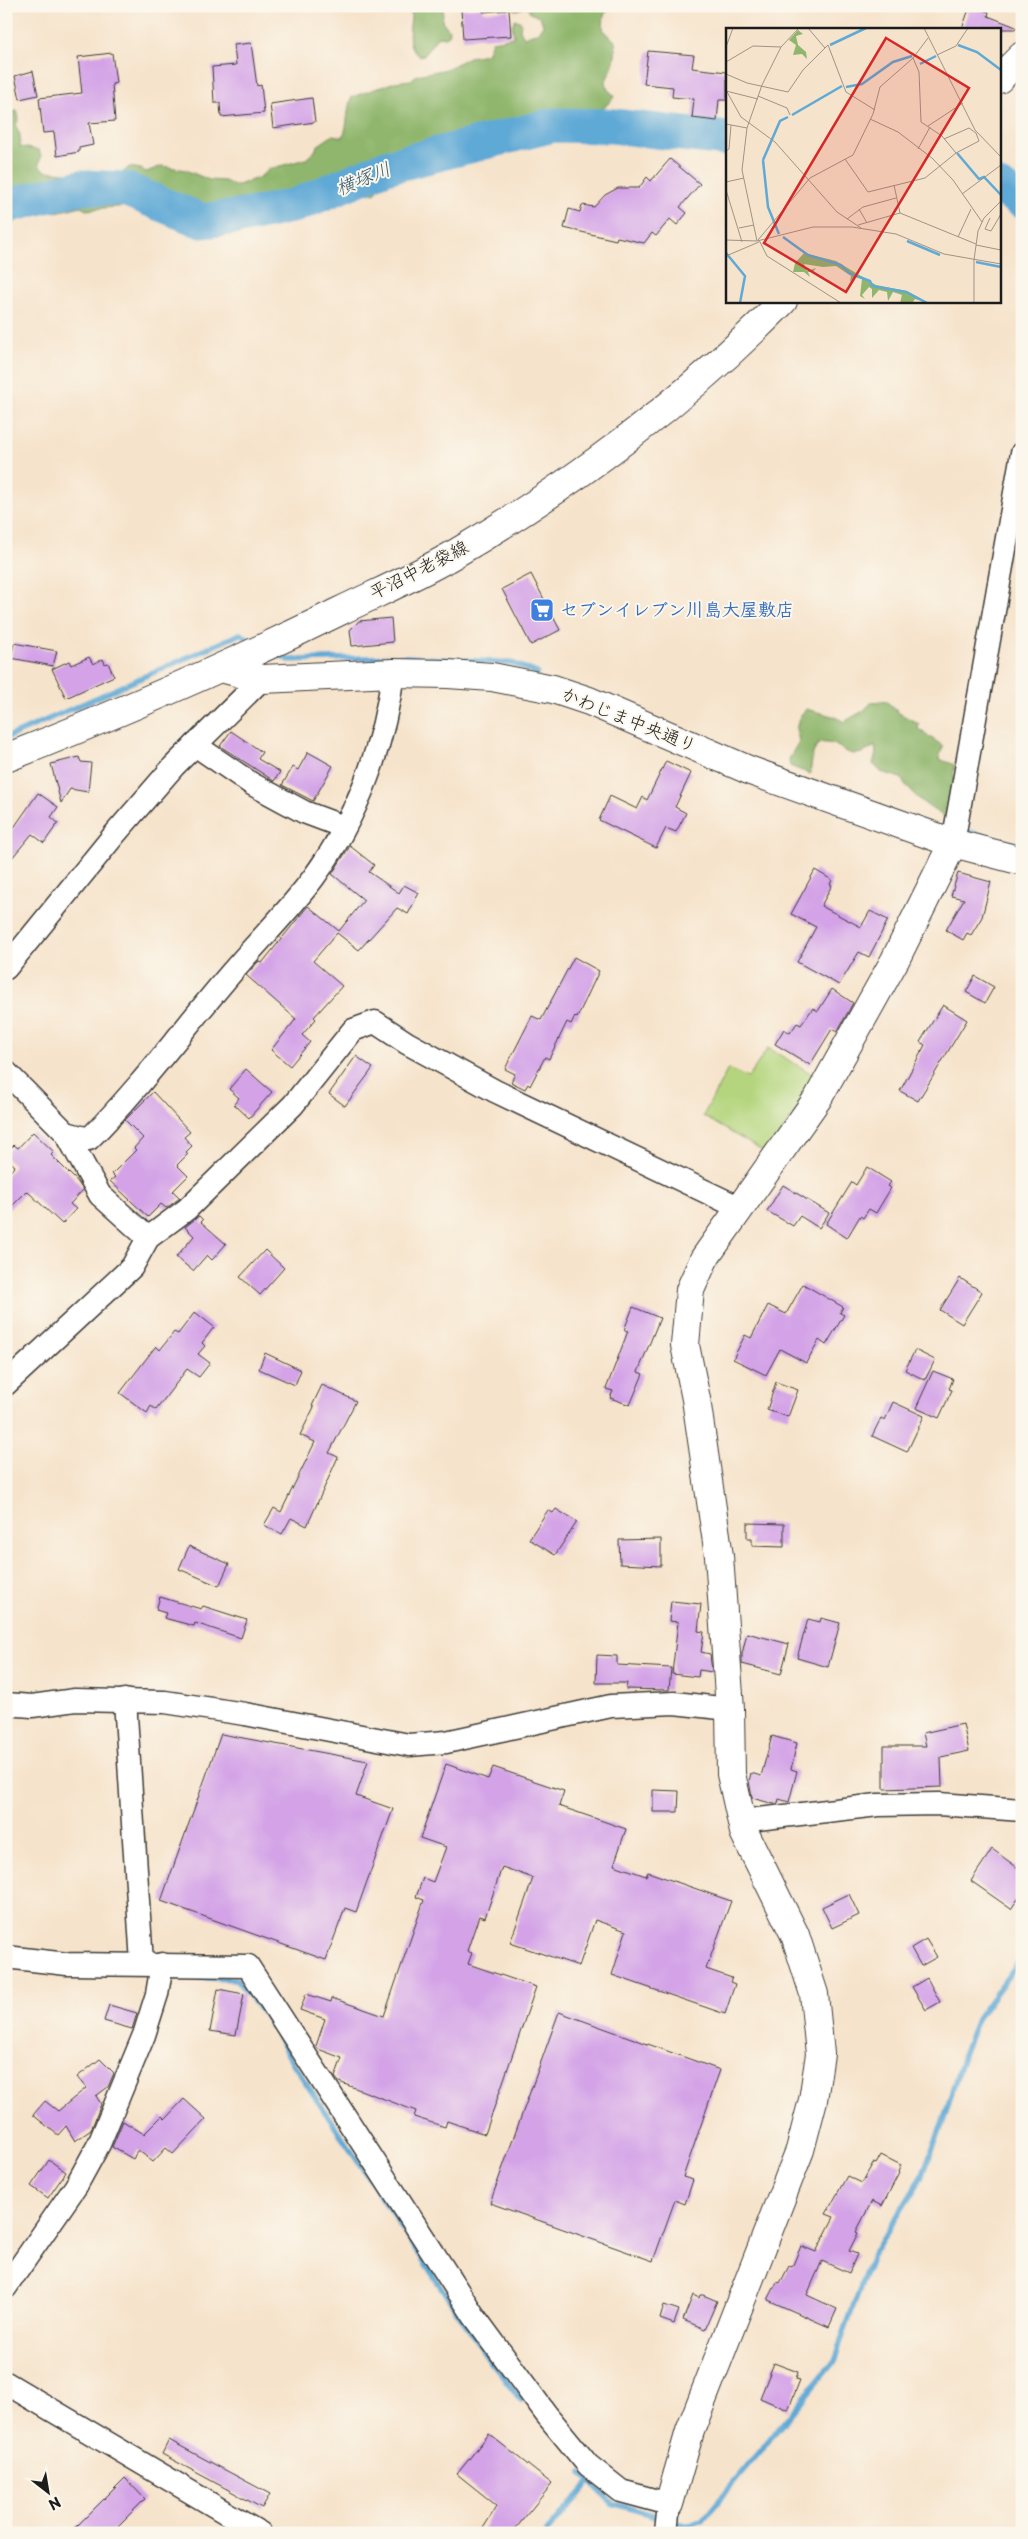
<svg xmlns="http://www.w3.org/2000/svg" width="1028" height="2539" viewBox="0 0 1028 2539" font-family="'Playpen Sans','Klee One',sans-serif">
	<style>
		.green { fill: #b4d57d; stroke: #68784c }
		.forest { fill: #8fb66c; stroke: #566944 }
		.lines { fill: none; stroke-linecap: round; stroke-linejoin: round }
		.stream { stroke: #5ea9d6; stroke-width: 5.5 }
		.river { stroke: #5ea9d6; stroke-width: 35 }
		.building { fill: #d3a2e7 }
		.minor-casing { stroke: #3d3a36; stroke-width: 25 }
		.tertiary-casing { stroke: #3d3a36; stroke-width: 30 }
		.secondary-casing { stroke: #3d3a36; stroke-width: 30 }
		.minor { stroke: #fff; stroke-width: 22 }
		.tertiary { stroke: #fff; stroke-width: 28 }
		.secondary { stroke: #fff; stroke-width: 28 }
		.labels { text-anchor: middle; stroke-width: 4; stroke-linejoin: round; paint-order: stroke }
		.street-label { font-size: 18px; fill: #1c1c1c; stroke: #fbf7ec }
		.shop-label { font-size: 18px; font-weight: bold; fill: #366cbe; stroke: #fbf7ec; text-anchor: start }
		.water-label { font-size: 19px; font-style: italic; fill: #3a5b70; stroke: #fbf7ec }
		.inset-river { fill: none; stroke: #5ea9d6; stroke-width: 2.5 }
		.inset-road { fill: none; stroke: #9f9385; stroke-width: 1 }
		.view { fill: #d62828; fill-opacity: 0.15; stroke: #d62828; stroke-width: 2.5 }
		.inset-edge { fill: none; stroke: #1c1c1c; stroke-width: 2.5 }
	</style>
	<rect width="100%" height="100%" fill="#fbf7ec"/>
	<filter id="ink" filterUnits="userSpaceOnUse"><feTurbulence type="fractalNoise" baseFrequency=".02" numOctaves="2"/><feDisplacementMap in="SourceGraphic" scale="10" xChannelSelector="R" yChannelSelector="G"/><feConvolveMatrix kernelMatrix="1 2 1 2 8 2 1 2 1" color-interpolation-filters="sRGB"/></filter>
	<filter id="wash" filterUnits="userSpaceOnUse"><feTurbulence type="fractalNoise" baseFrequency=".0096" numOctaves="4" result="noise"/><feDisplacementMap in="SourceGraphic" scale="20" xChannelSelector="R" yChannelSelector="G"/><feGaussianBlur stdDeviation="1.12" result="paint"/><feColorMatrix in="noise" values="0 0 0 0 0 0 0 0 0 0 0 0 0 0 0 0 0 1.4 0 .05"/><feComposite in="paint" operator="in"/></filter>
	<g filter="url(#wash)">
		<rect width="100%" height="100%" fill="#f6e3cb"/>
		<polygon class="green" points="768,1048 817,1077 768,1154 703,1116 728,1069 748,1078"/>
		<g class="forest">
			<path d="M411,6H444L442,21L449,30L450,34L446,37L438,36L424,55L419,56C402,44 413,24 411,6Z"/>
			<path d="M502,6H612L604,15L603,29L615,41C617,56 613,68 605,82L608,90L615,96L602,110L601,116L605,120L598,130H591L582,122L575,134L520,141L486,156L476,155L460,161L450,167L435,163L419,171L405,169L392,174L374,194C338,185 339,201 309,209L293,201L281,204L278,222C256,230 236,227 213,225C205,224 199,227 191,224C181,221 173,212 163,210C140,204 109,207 86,210L81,206L57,212L48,210L44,203C18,204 24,222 6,227V183L10,181L8,172L12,162L6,142V113L17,111L19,117L16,126L20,135V147L39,150L41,156L39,165L45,171L117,178L129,167L141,169L146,172L162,166L186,170L209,180L225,181L236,186L260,177L269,169L306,159L315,151L317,146L333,135L343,137C349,123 346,108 352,97L395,82L411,80L417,75L447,69L469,57L487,54L492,41L514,37L512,25L515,19L521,22L520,30L524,37L538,32L543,25L540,16L531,14L527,7L516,10L511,7Z"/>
			<path d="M886,701L899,713L919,724L918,729L943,746L939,759L955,765L953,777L961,779L950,819C932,811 911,795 901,778L881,772L873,764L876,753L875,746C844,767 847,740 819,743L813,753L810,774L790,766L789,759L799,741L796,729L800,716L806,709L836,717L844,722L863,711L872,702Z"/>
		</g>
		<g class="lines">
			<g class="stream">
				<polyline points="273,652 289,660 405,657 512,663 537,673"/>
				<polyline points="6,738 240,634 254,642"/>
				<polyline points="961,830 1022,846"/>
				<polyline points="165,1977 236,1979 267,2018 294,2065 490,2361 522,2400"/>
				<polyline points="582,2473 612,2503 663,2518"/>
				<polyline points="672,2521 688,2526 702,2520 833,2363 871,2258 922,2177 943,2122 964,2052 977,2019 1022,1957"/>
				<polyline points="546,2533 590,2482"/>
			</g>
			<g class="river">
				<polyline points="999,187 1022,201"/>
				<polyline points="6,206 81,187 125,189 202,221 245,216 296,205 386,167 553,125 613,126 727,139"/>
			</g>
		</g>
		<g id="blocks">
			<g class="building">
				<polygon points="970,6 989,12 988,16 1016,27 1016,29 962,29"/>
				<polygon points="483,7 483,12 509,10 511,36 463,39 461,9"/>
				<polygon points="251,43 257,86 261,85 264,113 221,117 220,103 214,103 212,67 236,65 234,45"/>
				<polygon points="648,51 694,55 692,68 727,72 727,100 719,100 717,121 692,118 694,99 672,97 673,87 644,84"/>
				<polygon points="112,53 116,83 112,84 115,121 89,123 93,145 79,148 79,152 57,156 54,132 43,133 39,98 82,93 78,57"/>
				<polygon points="33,71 38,95 20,99 15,76"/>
				<polygon points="312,98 315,122 273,128 270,104"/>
				<polygon points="670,159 700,184 680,207 687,213 677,225 670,219 656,236 652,233 644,243 617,237 616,240 564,228 569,209 580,212 582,205 594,207 605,195 618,188 639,188 647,177 651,181"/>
				<polygon points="531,574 560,630 531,645 502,589"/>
				<polygon points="391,618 393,642 352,646 350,630 359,621"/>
				<polygon points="14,643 57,651 53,666 11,658"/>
				<polygon points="89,657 93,664 103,659 105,664 108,663 114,676 66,698 52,669 69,661 71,665"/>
				<polygon points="231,731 262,752 258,759 280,772 274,781 220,746"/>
				<polygon points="308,752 333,766 313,801 282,785 293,767 298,770"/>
				<polygon points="79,757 81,762 91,763 88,792 70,789 61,803 51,764"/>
				<polygon points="666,761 691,773 675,807 686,813 676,832 666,828 656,848 599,820 610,796 637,809 643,797 647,800"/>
				<polygon points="38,793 58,807 51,817 58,823 44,843 32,834 6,865 6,839"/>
				<polygon points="350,846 374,865 369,872 399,893 404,885 419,893 408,914 397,908 359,950 337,933 313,961 342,986 314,1017 316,1019 302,1035 310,1042 290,1066 271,1050 296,1019 246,975 259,961 262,963 308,906 339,931 364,900 332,874"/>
				<polygon points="815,870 832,880 830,884 832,885 821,906 861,927 870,911 888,920 869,957 859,952 839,985 797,962 816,927 791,914"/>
				<polygon points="958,873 991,882 982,917 971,935 967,933 963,940 946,930 964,899 951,896"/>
				<polygon points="574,957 599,971 577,1018 575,1016 571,1024 567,1022 549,1059 545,1057 530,1086 528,1084 525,1089 511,1082 515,1074 505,1069 532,1016 541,1020"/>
				<polygon points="975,976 994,987 985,1003 966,992"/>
				<polygon points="832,989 853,1003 837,1032 832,1029 810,1065 775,1044 784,1029 790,1033 797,1023 801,1025 813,1008 818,1011"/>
				<polygon points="943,1005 967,1020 918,1101 900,1091 925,1045 920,1042"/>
				<polygon points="356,1056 373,1068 345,1106 329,1094"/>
				<polygon points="246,1069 272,1092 249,1118 234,1104 239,1098 229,1089"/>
				<polygon points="153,1092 190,1132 184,1137 192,1146 186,1152 188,1154 177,1165 188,1176 173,1191 180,1198 166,1208 161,1204 148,1217 110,1181 115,1177 112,1174 136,1150 134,1148 143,1138 125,1120"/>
				<polygon points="33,1132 54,1152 51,1155 77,1181 83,1190 70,1204 76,1209 62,1224 27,1191 6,1212 6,1176 15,1166 6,1158 6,1153 14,1145 18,1148"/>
				<polygon points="867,1167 891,1182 888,1186 891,1188 876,1213 869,1209 863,1218 860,1216 847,1238 826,1224 852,1182 856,1185"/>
				<polygon points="783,1185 829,1213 819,1228 800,1216 793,1226 767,1211"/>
				<polygon points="199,1216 203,1220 201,1222 226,1244 212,1260 207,1255 193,1271 176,1257 194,1236 185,1227"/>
				<polygon points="265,1250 284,1268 260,1295 240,1277"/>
				<polygon points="960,1278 982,1292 962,1324 940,1310"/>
				<polygon points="803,1284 843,1307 840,1313 844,1315 826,1345 819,1340 806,1363 780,1349 766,1375 733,1359 745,1335 751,1338 768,1305 786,1314"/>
				<polygon points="633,1307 660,1318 638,1372 643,1374 630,1405 610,1398 613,1391 606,1389 628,1331 624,1330"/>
				<polygon points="195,1312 214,1327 202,1343 205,1346 198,1354 210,1363 199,1377 187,1369 156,1410 151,1406 147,1413 120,1393 156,1346 160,1350 174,1332 178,1334"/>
				<polygon points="915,1350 935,1360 925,1380 905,1370"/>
				<polygon points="265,1353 301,1370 295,1385 259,1369"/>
				<polygon points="933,1371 953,1379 949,1389 952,1390 939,1418 916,1408"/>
				<polygon points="776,1382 798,1390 788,1417 767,1410"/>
				<polygon points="322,1385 356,1401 329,1453 338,1457 307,1526 291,1518 282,1534 264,1525 274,1508 281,1512 315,1442 300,1435 314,1407 312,1406"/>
				<polygon points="893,1402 924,1416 907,1452 872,1436 881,1418 885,1420"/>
				<polygon points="556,1509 577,1522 555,1555 529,1539 548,1510 553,1513"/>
				<polygon points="747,1523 784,1524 784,1547 752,1546 752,1539 747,1539"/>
				<polygon points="661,1539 661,1566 620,1564 619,1540"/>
				<polygon points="189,1546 229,1564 219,1586 179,1569"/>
				<polygon points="160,1597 201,1609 203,1606 247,1620 241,1638 195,1623 194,1626 164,1618 166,1613 156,1610"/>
				<polygon points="671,1601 701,1604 698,1631 704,1632 701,1652 710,1654 712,1672 699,1670 698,1677 672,1674 678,1622 669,1621"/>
				<polygon points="821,1618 840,1623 828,1667 797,1658 808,1619 820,1622"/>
				<polygon points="747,1633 789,1644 781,1674 742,1664 742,1654"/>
				<polygon points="597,1655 617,1656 617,1665 671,1668 669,1690 626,1689 627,1683 596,1683"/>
				<polygon points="963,1724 969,1751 941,1757 942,1787 884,1789 884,1746 926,1746 923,1733"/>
				<polygon points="221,1734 368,1761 356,1796 393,1809 356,1912 345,1908 326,1960 161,1901"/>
				<polygon points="772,1736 797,1743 791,1769 797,1771 789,1802 779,1799 778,1803 774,1804 752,1798 749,1781 751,1773 761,1776"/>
				<polygon points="446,1764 488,1779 493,1767 564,1791 559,1806 626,1829 614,1865 646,1876 648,1872 731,1901 706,1969 732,1978 730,1982 735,1984 725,2014 612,1975 626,1931 595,1920 579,1966 510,1943 533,1878 502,1867 485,1918 479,1916 467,1951 472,1953 468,1964 536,1987 485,2134 447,2121 445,2127 414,2117 416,2111 339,2082 335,2077 342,2058 318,2049 316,2046 325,2019 300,2010 306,1994 331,2002 332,1998 384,2016 424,1900 416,1897 423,1878 433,1882 446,1847 420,1838"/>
				<polygon points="653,1790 679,1791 678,1812 653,1812"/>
				<polygon points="992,1849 1022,1871 1022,1893 1011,1909 971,1881"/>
				<polygon points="849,1894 859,1915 832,1928 822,1907"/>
				<polygon points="926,1939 937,1957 921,1966 911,1948"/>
				<polygon points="927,1978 940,2002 926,2010 912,1987"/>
				<polygon points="218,1989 244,1994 236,2035 210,2031"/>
				<polygon points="109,2005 137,2013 132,2029 104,2021"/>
				<polygon points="559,2012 720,2070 683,2177 693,2180 685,2204 675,2200 653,2261 490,2203"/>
				<polygon points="100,2059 114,2073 108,2087 96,2096 101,2104 91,2130 75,2141 66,2126 58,2135 33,2115 45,2101 58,2111 86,2088 77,2077"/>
				<polygon points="184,2099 206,2119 173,2154 166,2148 153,2162 138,2150 133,2159 112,2147 123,2121 144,2134 162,2116 165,2119"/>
				<polygon points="881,2155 901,2165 898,2172 899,2173 882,2206 872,2201 856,2232 858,2233 849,2251 857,2254 849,2273 822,2261 807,2295 837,2309 829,2327 768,2300 777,2282 780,2283 789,2266 792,2267 801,2246 816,2252 834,2217 826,2214 847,2176 862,2183 873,2163 876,2164"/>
				<polygon points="49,2160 66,2172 48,2198 31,2186"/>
				<polygon points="693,2295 699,2298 700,2295 703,2295 717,2301 705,2329 683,2320"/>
				<polygon points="664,2305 679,2310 674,2324 660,2319"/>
				<polygon points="774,2363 798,2372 796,2379 800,2380 788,2410 760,2398"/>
				<polygon points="489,2434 552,2484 512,2533 480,2533 497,2506 457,2474"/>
				<polygon points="169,2440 270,2494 262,2508 162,2454"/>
				<polygon points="125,2478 145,2499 111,2533 70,2533"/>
			</g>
		</g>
	</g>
	<g filter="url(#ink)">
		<use href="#blocks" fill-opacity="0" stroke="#3d3a36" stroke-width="1"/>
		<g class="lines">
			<g class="minor-casing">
				<g id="minor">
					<polyline points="195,745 252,784 304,812 344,827"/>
					<polyline points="953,843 1022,453"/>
					<polyline points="6,968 115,834 174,766 262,679"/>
					<polyline points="6,1072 66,1133 100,1195 148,1238"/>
					<path d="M66,1133L89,1139C141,1087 184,1028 232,972C259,940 289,911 314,877C357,818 384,745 393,673"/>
					<polyline points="6,1384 132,1267 148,1238 187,1209 293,1105 353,1030 375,1022 407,1043 495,1091 740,1208"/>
					<polyline points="125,1700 142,1963"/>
					<polyline points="6,1704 32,1706 75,1700 165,1702 245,1714 409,1745 446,1742 611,1706 674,1703 730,1709"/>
					<polyline points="741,1821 878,1805 939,1804 1022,1810"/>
					<polyline points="6,1957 67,1964 248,1966 474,2316 546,2414 588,2465 621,2491 669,2504 666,2533"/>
					<polyline points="6,2287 76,2186 99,2144 144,2035 157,1994 162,1964"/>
					<polyline points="6,2383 260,2533"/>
				</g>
			</g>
			<g class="tertiary-casing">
				<g id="tertiary">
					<polyline points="221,668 262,679 393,673 448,674 492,677 553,689 589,701 751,771 953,843 1022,861"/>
					<polyline points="669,2504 690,2431 800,2150 813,2100 820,2054 814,1994 795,1935 744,1832 731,1774 730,1709 719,1556 696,1399 685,1345 690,1290 704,1259 818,1098 895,960 953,843"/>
				</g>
			</g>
			<g class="secondary-casing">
				<g id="secondary">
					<polyline points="999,79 1022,56"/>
					<path d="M6,758C120,713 231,665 340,611C377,593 415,577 451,556C568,488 688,399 783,301"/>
				</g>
			</g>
			<use href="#minor" class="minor"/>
			<use href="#tertiary" class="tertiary"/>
			<use href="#secondary" class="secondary"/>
		</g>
	</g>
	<defs>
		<g id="supermarket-square" transform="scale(1.25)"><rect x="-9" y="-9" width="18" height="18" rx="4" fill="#3f7fe0" stroke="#fbf7ec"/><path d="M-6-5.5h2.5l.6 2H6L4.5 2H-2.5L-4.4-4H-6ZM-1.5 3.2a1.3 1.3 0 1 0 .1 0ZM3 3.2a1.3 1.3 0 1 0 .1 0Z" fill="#fff"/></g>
	</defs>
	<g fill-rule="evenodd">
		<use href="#supermarket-square" x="542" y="610"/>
	</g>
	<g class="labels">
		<g class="street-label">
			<text transform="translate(419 570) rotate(-27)" y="6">平沼中老袋線</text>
			<text transform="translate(629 720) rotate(22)" y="6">かわじま中央通り</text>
		</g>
		<g class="shop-label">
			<text x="560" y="616">セブンイレブン川島大屋敷店</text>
		</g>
		<g class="water-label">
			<text transform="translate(363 178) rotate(-22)" y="7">横塚川</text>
		</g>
	</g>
	<g transform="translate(726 28)">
		<rect width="275" height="275" fill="#f6e3cb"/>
		<path d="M72,2L77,6L70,8L72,17L80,24L81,31L76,26L67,27L70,17L63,12ZM78,225L110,233L150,257L181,263L203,275L189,271L186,275H174L176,267L167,264L162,273L161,264L153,262L146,270V261L143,259L136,267L139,271L134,268L136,251L128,249L124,254L125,248L110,238L97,239L78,236L81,243L90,240L87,244H82L84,249L78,244H67L69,235Z" fill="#8fb66c"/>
		<path class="inset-river" d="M104,17L140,0M232,17L251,24L275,42M194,36L210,28M120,59L136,56L167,34L186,28M66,87L116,58M231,125L253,151L258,149L275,167M37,132L54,93L62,89M37,132L42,179L53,206M57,209L82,227L115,237L123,245L144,253L146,258L180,264L201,275M181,213L214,227M0,225L19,248L14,275M250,234L275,239"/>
		<path class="inset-road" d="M198,0L249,102L275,129M0,19L7,0M99,20L102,17L120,64L149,82M211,27L230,18L242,0M0,34L27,18L55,19M0,46L21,55L62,64L77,42L99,20L82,0M0,62L15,89L49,114L111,184L135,200M0,63L32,71M32,68L61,80L64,87M144,91L172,104L206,130L227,152L256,194M0,96L21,100M202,98L237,75M218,111L243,100L250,105L253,113L230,125M192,121L204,99M0,123L3,121L5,97M119,131L142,164L199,150L230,125L216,108L195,94L193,44L187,30L202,10M0,154L18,150M168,157L174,185M0,162L16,214M236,166L275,137M133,181L141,195M264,190L259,201L265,203L275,186M121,191L137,179L170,170M132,197L174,185L250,216M13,200L28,197M232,209L245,181M0,212L31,213L87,199H126L170,206L218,226L275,236M32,212L84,150L127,127L147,86L154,59L187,30M33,212L41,228L115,275M31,213L16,142L21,100L36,57L55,19L73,0M250,217L275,222M0,228L33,214M248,275V232L252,203L258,190L275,173"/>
		<path class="view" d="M160,10L243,60L120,264L38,215Z"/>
		<rect width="275" height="275" class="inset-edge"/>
	</g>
	<rect width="1028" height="2539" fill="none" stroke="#fbf7ec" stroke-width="25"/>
	<g transform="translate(48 2492) rotate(149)" stroke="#fbf7ec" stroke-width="4" paint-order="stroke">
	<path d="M0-4L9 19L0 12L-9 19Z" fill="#1c1c1c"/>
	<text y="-8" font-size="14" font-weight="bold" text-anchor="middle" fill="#1c1c1c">N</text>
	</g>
</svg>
